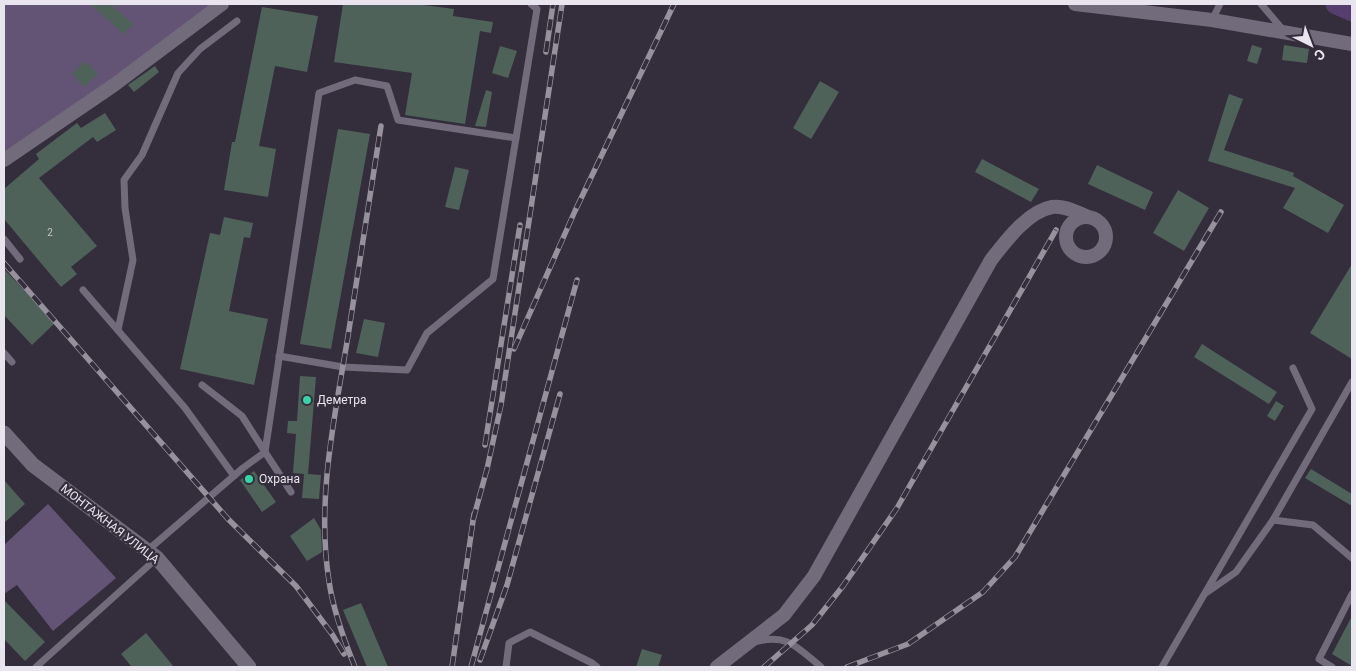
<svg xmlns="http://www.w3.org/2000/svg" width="1356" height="671" viewBox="0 0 1356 671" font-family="Roboto,sans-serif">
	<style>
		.green { fill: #635375 }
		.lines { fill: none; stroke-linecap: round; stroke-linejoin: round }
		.river { stroke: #553e6d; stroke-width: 21 }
		.building { fill: #4f625a }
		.service { stroke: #726b7b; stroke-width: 7 }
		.minor { stroke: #726b7b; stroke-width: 14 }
		.tertiary { stroke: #726b7b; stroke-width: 15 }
		.rail-casing { stroke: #97919d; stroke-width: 5.5 }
		.rail { stroke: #342d3c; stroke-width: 4; stroke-dasharray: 11; stroke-linecap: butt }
		.poi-dot { fill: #38d4a6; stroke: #342d3c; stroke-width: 2 }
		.labels { text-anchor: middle; stroke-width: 4.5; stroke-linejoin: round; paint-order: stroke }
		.number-label { font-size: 10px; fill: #c2c4c9 }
		.poi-label { font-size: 12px; fill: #e9e5ee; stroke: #342d3c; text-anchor: start }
		.street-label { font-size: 12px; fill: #e9e5ee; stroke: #342d3c }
	</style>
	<rect width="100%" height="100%" fill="#342d3c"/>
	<g class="green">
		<polygon points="4,4 215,4 4,165"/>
		<polygon points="48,504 116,578 53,631 17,585 4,594 4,545"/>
	</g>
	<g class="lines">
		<polyline class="river" points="1336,4 1352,11"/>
	</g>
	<g class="building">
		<polygon points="90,4 110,4 133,24 124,34"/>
		<polygon points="343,4 416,4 454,9 453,16 493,22 491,33 480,31 465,124 405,115 412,73 334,62"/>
		<polygon points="262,7 318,16 307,72 275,66 259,146 276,149 268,197 224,190 232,142 235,142"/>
		<polygon points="1252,45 1262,48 1257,64 1247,61"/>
		<polygon points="1284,45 1309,49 1307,63 1282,60"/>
		<polygon points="500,46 517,51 508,78 492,73"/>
		<polygon points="85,61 98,74 84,87 72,74"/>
		<polygon points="155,66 159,72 134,92 128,85"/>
		<polygon points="820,81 839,92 811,139 793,128"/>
		<polygon points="486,90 492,92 486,127 475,126"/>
		<polygon points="1229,94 1243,99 1224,150 1294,173 1293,176 1344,205 1328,233 1283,208 1295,188 1208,161"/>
		<polygon points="105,113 116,130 97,142 93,137 39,178 97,246 71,267 77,274 61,287 4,219 4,189 39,159 36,154 77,123 81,128"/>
		<polygon points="338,129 370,134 331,349 300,344"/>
		<polygon points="982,159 1039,189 1031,202 975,172"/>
		<polygon points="1097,165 1153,192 1145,210 1088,184"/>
		<polygon points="455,167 469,170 459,210 445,207"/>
		<polygon points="1178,190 1209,208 1184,251 1153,233"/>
		<polygon points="224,217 253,223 250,238 244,237 229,311 268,319 254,385 180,369 210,233 220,235"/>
		<polygon points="1352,264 1352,359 1310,333"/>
		<polygon points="4,269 55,323 32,345 4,315"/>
		<polygon points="364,319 385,323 378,357 356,353"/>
		<polygon points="1202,344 1277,392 1269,404 1194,357"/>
		<polygon points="300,376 316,377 308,474 321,475 319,499 302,498 304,474 293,473 296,434 287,433 288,421 297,421"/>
		<polygon points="1276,401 1284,406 1275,421 1267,416"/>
		<polygon points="1311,469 1352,494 1352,506 1305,478"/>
		<polygon points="254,471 276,502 262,512 240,480"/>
		<polygon points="4,480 25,504 4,523"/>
		<polygon points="314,518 321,530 322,552 307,561 290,536"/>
		<polygon points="4,600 45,642 25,661 4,639"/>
		<polygon points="361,603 388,667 367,667 343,610"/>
		<polygon points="1352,616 1352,666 1332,654"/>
		<polygon points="146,633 174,667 132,667 121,654"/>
		<polygon points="642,649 662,655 658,667 636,667"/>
	</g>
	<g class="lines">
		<g class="service">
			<polyline points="1261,4 1284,31"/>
			<polyline points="1212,20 1220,4"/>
			<polyline points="4,239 20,259"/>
			<polyline points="83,290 185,408 234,476"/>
			<polyline points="118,330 133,260 125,208 124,180 142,155 178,73 200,49 237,21"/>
			<polyline points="4,353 12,362"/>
			<polyline points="279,356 343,367 407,370 427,333 493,279 537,9 531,4"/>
			<polyline points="202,385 242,416 265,452"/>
			<polyline points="265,452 319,93 355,80 387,86 398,120 516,138"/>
			<polyline points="1273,520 1313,525 1352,558"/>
			<polyline points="148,550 243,468 265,452 291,492"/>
			<polyline points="1206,593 1236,572 1273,520 1352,382"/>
			<path d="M755,642C787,633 797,647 821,667"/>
			<polyline points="36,667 157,558"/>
			<polyline points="506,667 509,643 530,632 592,663 597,667"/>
			<polyline points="1162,667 1312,409 1293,368"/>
			<polyline points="1332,667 1319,659 1352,594"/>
		</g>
		<g class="minor">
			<polyline points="1075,4 1212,20 1352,44"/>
			<polyline points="4,160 114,85 222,4"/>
			<circle cx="1086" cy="237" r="20"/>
			<path d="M717,667L784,615L814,576L991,260C1005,242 1028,211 1052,207C1064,205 1076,212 1086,216"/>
		</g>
		<polyline class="tertiary" points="4,433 33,465 157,558 249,667"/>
		<g class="rail-casing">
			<g id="rail">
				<polyline points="546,52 553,4"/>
				<polyline points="4,263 228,519 296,586 332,634 344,654"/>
				<polyline points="514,349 575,211 674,4"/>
				<polyline points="485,445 520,225"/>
				<polyline points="473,520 487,469 501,405 562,4"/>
				<polyline points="480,660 507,585 560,394"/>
				<path d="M355,667C344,640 333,610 329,581C316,500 335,415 348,336C359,266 370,196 381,126"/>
				<polyline points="452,667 474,514"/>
				<polyline points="471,667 577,280"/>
				<polyline points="764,667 812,625 843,586 897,508 1056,230"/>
				<polyline points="847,667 908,644 983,592 1015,557 1221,212"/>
			</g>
		</g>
		<use href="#rail" class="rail"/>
	</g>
	<g class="poi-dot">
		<circle cx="307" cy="400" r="5"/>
		<circle cx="249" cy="479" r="5"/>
	</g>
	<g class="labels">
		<g class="number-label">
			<text x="50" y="236">2</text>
		</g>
		<g class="poi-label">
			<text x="317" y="404">Деметра</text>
			<text x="259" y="483">Охрана</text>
		</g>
		<g class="street-label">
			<text transform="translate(110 524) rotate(38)" y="4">МОНТАЖНАЯ УЛИЦА</text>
		</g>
	</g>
	<rect width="1356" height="671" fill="none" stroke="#e9e5ee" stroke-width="10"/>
	<g transform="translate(1311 45) rotate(138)" stroke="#342d3c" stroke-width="4" paint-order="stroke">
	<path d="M0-4L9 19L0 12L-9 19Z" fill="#e9e5ee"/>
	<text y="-8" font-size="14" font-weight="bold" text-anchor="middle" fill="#e9e5ee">С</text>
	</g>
</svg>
